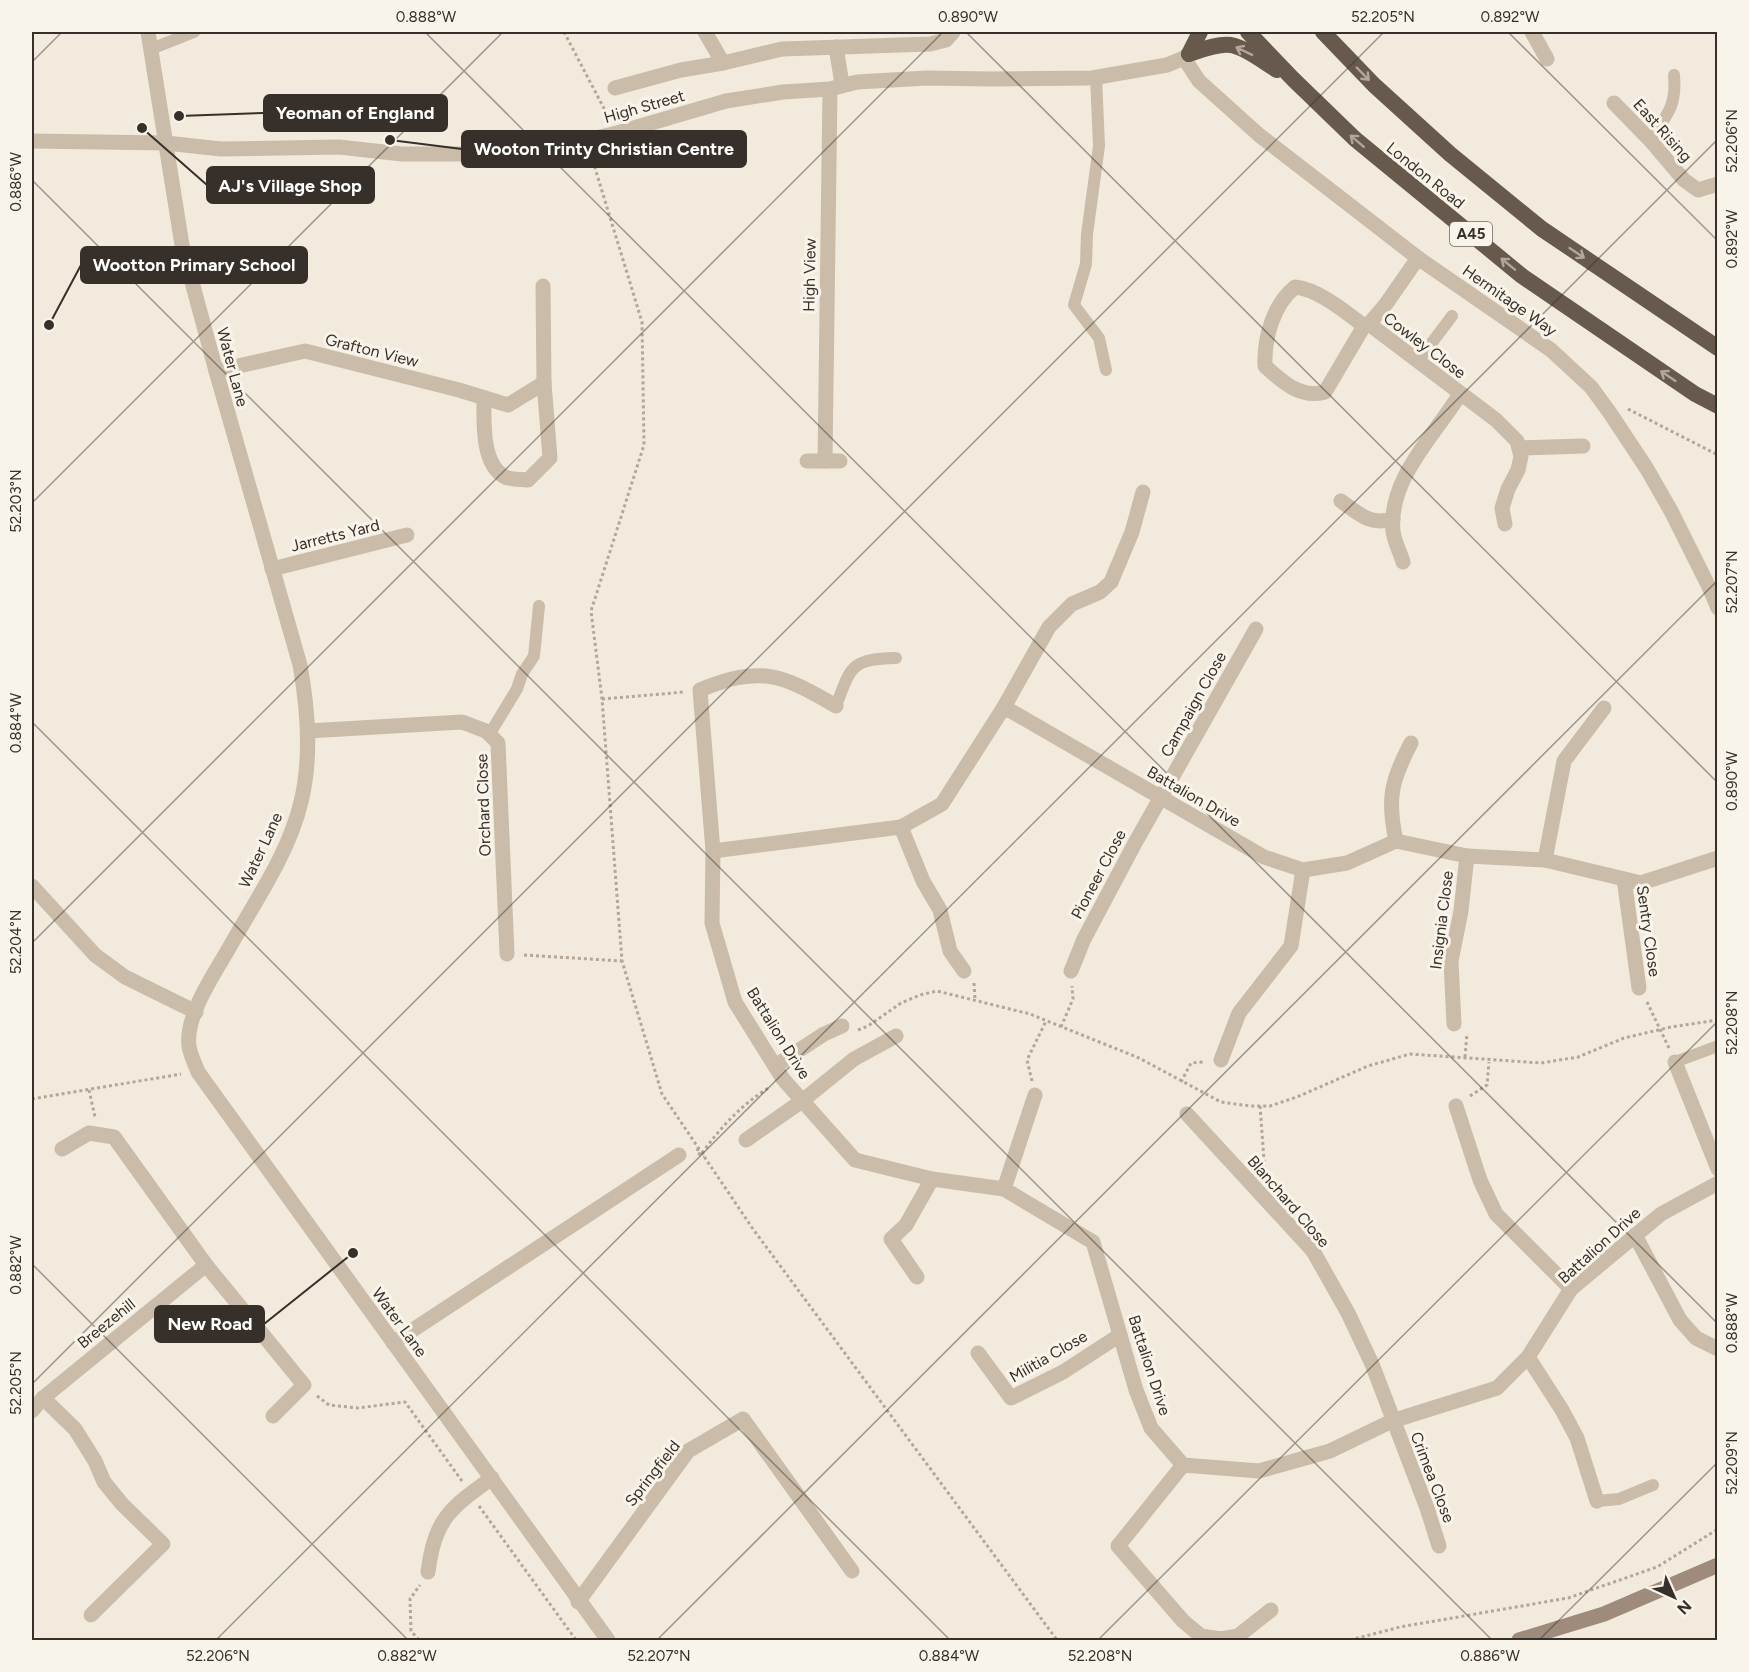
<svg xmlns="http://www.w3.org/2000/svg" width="1749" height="1672" viewBox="0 0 1749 1672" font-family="Figtree,sans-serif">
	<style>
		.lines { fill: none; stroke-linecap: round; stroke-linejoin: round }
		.path { stroke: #b6a694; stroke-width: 3; stroke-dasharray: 3 3; stroke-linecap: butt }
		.service { stroke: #cabca9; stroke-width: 12 }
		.minor { stroke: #cabca9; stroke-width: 15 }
		.secondary { stroke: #9e8b7b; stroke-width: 15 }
		.trunk { stroke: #68594d; stroke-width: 16 }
		.oneway { stroke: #b0a69c }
		.ticks { fill: none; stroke: #372f29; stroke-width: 1.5; stroke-opacity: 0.45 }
		.labels { text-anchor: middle; stroke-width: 6; stroke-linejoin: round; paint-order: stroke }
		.shield { fill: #f9f4ea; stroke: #716a63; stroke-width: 1.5 }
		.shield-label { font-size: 15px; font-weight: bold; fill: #372f29 }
		.street-label { font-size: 16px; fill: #372f29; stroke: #f9f4ea }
		.leader { fill: none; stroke: #372f29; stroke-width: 2 }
		.callout-dot { fill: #372f29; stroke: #f9f4ea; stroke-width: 2 }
		.callout { fill: #372f29; stroke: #372f29; stroke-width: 2 }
		.callout-label { font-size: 18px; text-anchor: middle; font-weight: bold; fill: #fff }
		.neatline { fill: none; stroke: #372f29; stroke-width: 2 }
		.ticks-label { font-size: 15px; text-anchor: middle; fill: #372f29 }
	</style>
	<rect width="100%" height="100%" fill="#f2ebdd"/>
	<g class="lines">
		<g class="path">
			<polyline points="564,32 609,118"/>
			<polyline points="591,155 642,322 644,445 591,611 602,699 622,961 662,1094 753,1229 1057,1640"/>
			<polyline points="1628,409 1718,455"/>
			<polyline points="602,699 684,692"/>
			<polyline points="524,955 622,961"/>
			<polyline points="974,983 975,999"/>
			<polyline points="1647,1002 1669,1048"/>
			<polyline points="1061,1027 1073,999 1072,986"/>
			<polyline points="858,1030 868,1026 901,1003 920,995 937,991 1030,1014 1139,1058 1221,1102 1250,1106 1270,1106 1297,1097 1368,1066 1410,1054 1541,1063 1578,1057 1624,1038 1671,1027 1718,1020"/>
			<polyline points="1465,1057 1467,1033"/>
			<polyline points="1032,1081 1027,1060 1046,1021"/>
			<polyline points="1181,1082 1191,1063 1204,1062"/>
			<polyline points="89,1090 95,1117"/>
			<polyline points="1470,1096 1487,1085 1489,1062"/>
			<polyline points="32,1099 181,1074"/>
			<polyline points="1260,1106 1265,1173"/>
			<polyline points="698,1148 697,1153 704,1156"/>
			<path d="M702,1153C721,1127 742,1104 770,1087"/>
			<polyline points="317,1396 329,1405 358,1408 405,1402 462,1481"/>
			<polyline points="479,1506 576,1640"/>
			<polyline points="419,1640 411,1631 410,1599 420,1585"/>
			<polyline points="1350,1640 1400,1627 1568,1598 1657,1567 1718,1529"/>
		</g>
		<g class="service">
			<polyline points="151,49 194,32"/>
			<polyline points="1096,77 1099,146 1087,234 1086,264 1074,305 1099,338 1106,370"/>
			<path d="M1650,140C1667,115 1677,106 1674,75"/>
			<polyline points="1418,361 1452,316"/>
			<path d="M836,706C851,666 851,659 896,658"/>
			<polyline points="489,735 517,689 522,674 534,656 539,606"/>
			<polyline points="1675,1062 1718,1046"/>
			<polyline points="1597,1501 1619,1499 1653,1485"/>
		</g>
		<g class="minor">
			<path d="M148,32L182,245L216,371L300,665C308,710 312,757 301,802C289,852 258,897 233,941C218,969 185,1013 189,1046C190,1054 195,1064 198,1072L608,1640"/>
			<polyline points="705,32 723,63"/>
			<polyline points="1532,32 1547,59"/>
			<polyline points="836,47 842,84"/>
			<polyline points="1184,58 1199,81 1259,135 1418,258 1551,350 1591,387 1610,413 1647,469 1671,511 1710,589 1718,608"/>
			<polyline points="615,88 681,70 723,63 782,49 930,44 946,40 953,32"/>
			<polyline points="1614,103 1650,140 1684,180 1698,190 1718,184"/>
			<polyline points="32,141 166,143 221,149 339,147 402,154 490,154 587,140 617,133 726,101 783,92 830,89 857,82 927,78 991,79 1092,78 1167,65 1184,58 1189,54"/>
			<polyline points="1369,324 1386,304 1418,258"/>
			<path d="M1364,326L1325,392C1301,399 1282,382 1265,366C1264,338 1273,305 1295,287C1318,289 1346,312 1364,326L1369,324L1496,420L1517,441L1521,456L1518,470L1508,489L1502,508L1505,524"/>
			<polyline points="216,371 305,351 459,390 508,405 544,383"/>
			<path d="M484,398C484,421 481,464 505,477C511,480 522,479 528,480L550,458L544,383L543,286"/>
			<polyline points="1520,448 1583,446"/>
			<polyline points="807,461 840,461"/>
			<polyline points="825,461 830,89"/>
			<path d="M1341,501C1359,514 1370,526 1393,519"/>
			<path d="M1403,562C1400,552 1394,541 1393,531C1388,479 1435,435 1460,394"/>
			<polyline points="272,569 407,535"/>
			<polyline points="1004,707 1049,627 1072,604 1100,592 1111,582 1132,532 1143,492"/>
			<polyline points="308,731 462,722 486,731 498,743 507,954"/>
			<polyline points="901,827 923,881 940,910 950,951 964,971"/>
			<path d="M1396,841C1387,799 1391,781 1411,743"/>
			<path d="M713,851L700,690C761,665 781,674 836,706"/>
			<polyline points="1718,858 1641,883 1545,860 1467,856 1396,841 1347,863 1303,870 1264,857 1004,707 942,804 901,827 713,851 712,923 735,1002 783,1079 855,1160 932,1179 1004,1189 1093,1242 1136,1390 1151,1428 1183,1465 1259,1471 1330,1451 1392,1421 1497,1388 1528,1357 1571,1289 1661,1214 1718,1183"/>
			<polyline points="1545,860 1564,761 1604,708"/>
			<polyline points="1624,879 1639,988"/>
			<polyline points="32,886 95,955 125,977 196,1012"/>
			<polyline points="1071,971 1084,939 1135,843 1256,629"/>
			<polyline points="1454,1024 1451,961 1461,911 1467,856"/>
			<polyline points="1221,1060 1239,1013 1291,946 1303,870"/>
			<polyline points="1675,1062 1718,1169"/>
			<polyline points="775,1066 824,1034 842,1026"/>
			<polyline points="1456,1106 1480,1180 1496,1214 1571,1289"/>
			<polyline points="1187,1114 1313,1251 1348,1313 1372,1364 1427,1508 1439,1546"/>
			<polyline points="746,1140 802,1101 854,1059 896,1036"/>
			<polyline points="1004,1189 1035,1095"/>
			<polyline points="1635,1235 1680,1320 1696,1338 1718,1349"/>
			<polyline points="206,1265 304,1385 273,1416"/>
			<polyline points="917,1277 891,1239 906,1225 932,1179"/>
			<polyline points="393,1343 679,1155"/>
			<polyline points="978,1353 1011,1398 1063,1372 1120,1335"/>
			<polyline points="1528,1357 1562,1410 1577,1438 1597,1501"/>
			<polyline points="43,1398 75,1429 95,1461 104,1482 122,1504 163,1544 91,1615"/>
			<polyline points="32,1411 43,1398 206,1265 114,1137 89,1133 62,1149"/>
			<polyline points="1183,1465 1118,1546 1183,1621 1201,1636 1221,1639 1238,1636 1271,1610"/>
			<path d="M428,1572C435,1519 449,1509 492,1478"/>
			<polyline points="578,1602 688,1451 743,1419 852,1571"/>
		</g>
		<polyline class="secondary" points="1519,1640 1604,1614 1718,1565"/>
		<g class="trunk">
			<polyline points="1248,32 1293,79 1355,139 1522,276 1695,394 1718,406"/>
			<polyline points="1323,32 1374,85 1450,154 1542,229 1718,348"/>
			<path d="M1189,54C1201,50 1218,43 1231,45C1247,48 1263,62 1277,70"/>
			<polyline points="1189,54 1200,32"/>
		</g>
	</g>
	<defs><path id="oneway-shaft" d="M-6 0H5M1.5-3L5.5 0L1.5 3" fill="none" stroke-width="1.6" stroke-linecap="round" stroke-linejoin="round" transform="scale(1.5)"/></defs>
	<g class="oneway">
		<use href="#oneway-shaft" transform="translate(1244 51) rotate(-154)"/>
		<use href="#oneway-shaft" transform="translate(1363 74) rotate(46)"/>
		<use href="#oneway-shaft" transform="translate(1357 141) rotate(-139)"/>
		<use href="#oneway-shaft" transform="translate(1577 253) rotate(34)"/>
		<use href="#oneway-shaft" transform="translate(1508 264) rotate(-141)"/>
		<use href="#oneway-shaft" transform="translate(1668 376) rotate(-146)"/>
	</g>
	<path class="ticks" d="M425,32L1718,1324M966,32L1718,783M1508,32L1718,241M32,62L62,32M32,180L1492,1640M32,503L503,32M32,722L950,1640M32,943L943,32M32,1264L408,1640M32,1384L1384,32M216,1640L1718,139M657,1640L1718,580M1098,1640L1718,1021M1539,1640L1718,1462"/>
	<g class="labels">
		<rect class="shield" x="1450" y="222" width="42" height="24" rx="4.5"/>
		<g class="shield-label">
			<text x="1471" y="239">A45</text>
		</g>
		<g class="street-label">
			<text transform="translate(644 106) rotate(-16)" y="6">High Street</text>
			<text transform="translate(1663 130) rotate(48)" y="6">East Rising</text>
			<text transform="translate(1426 175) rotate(39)" y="6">London Road</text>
			<text transform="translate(809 275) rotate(-89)" y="6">High View</text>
			<text transform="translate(1510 300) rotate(35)" y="6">Hermitage Way</text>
			<text transform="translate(1425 345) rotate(37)" y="6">Cowley Close</text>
			<text transform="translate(372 350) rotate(14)" y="6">Grafton View</text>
			<text transform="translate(233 367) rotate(75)" y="6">Water Lane</text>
			<text transform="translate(335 535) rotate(-14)" y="6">Jarretts Yard</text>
			<text transform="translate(1193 704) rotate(-61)" y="6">Campaign Close</text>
			<text transform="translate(1194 796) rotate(30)" y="6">Battalion Drive</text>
			<text transform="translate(483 805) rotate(-92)" y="6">Orchard Close</text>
			<text transform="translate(260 850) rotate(-65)" y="6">Water Lane</text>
			<text transform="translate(1098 874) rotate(-62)" y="6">Pioneer Close</text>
			<text transform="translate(1441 920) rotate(-83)" y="6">Insignia Close</text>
			<text transform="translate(1649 931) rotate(82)" y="6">Sentry Close</text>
			<text transform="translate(779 1033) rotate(58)" y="6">Battalion Drive</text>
			<text transform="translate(1289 1201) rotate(49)" y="6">Blanchard Close</text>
			<text transform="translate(1599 1245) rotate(-42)" y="6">Battalion Drive</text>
			<text transform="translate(400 1322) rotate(54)" y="6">Water Lane</text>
			<text transform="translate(106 1323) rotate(-39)" y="6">Breezehill</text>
			<text transform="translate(1048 1356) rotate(-30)" y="6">Militia Close</text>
			<text transform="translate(1150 1365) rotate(72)" y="6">Battalion Drive</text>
			<text transform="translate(652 1473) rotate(-52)" y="6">Springfield</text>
			<text transform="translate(1433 1477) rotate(69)" y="6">Crimea Close</text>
		</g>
	</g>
	<path class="leader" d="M179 116L264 113M390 140L462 149M142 128L207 185M49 325L81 265M353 1253L264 1324"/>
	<g class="callout-dot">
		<circle cx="179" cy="116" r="6"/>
		<circle cx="390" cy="140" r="6"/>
		<circle cx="142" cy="128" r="6"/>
		<circle cx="49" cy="325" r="6"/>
		<circle cx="353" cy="1253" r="6"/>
	</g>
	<g class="callout">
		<rect x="264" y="95" width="183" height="36" rx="6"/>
		<rect x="462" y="131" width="284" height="36" rx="6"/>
		<rect x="207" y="167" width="167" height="36" rx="6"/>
		<rect x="81" y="247" width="226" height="36" rx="6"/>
		<rect x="155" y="1306" width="109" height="36" rx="6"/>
	</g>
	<g class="callout-label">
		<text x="355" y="119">Yeoman of England</text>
		<text x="604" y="155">Wooton Trinty Christian Centre</text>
		<text x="290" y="192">AJ's Village Shop</text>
		<text x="194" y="271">Wootton Primary School</text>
		<text x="210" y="1330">New Road</text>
	</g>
	<rect width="1749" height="1672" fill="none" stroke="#f9f4ea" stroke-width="66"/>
	<g transform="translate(1674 1597) rotate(135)" stroke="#f9f4ea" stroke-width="4.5" paint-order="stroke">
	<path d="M0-4.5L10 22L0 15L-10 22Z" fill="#372f29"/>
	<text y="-9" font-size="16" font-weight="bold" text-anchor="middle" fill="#372f29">N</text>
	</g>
	<rect x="33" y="33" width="1683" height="1606" class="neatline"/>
	<g class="ticks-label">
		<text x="426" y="22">0.888°W</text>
		<text x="968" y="22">0.890°W</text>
		<text x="1383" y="22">52.205°N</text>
		<text x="1510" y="22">0.892°W</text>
		<text transform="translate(1732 141) rotate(-90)" y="5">52.206°N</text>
		<text transform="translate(16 182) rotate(-90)" y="5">0.886°W</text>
		<text transform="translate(1732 239) rotate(-90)" y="5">0.892°W</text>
		<text transform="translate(16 501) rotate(-90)" y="5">52.203°N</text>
		<text transform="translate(1732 582) rotate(-90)" y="5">52.207°N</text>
		<text transform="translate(16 723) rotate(-90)" y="5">0.884°W</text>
		<text transform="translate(1732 781) rotate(-90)" y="5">0.890°W</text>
		<text transform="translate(16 942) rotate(-90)" y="5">52.204°N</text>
		<text transform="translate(1732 1023) rotate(-90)" y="5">52.208°N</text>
		<text transform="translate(16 1265) rotate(-90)" y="5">0.882°W</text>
		<text transform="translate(1732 1323) rotate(-90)" y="5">0.888°W</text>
		<text transform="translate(16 1383) rotate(-90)" y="5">52.205°N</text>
		<text transform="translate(1732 1463) rotate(-90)" y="5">52.209°N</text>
		<text x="218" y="1661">52.206°N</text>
		<text x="407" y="1661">0.882°W</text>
		<text x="659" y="1661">52.207°N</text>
		<text x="949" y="1661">0.884°W</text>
		<text x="1100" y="1661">52.208°N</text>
		<text x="1490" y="1661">0.886°W</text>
	</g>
</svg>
